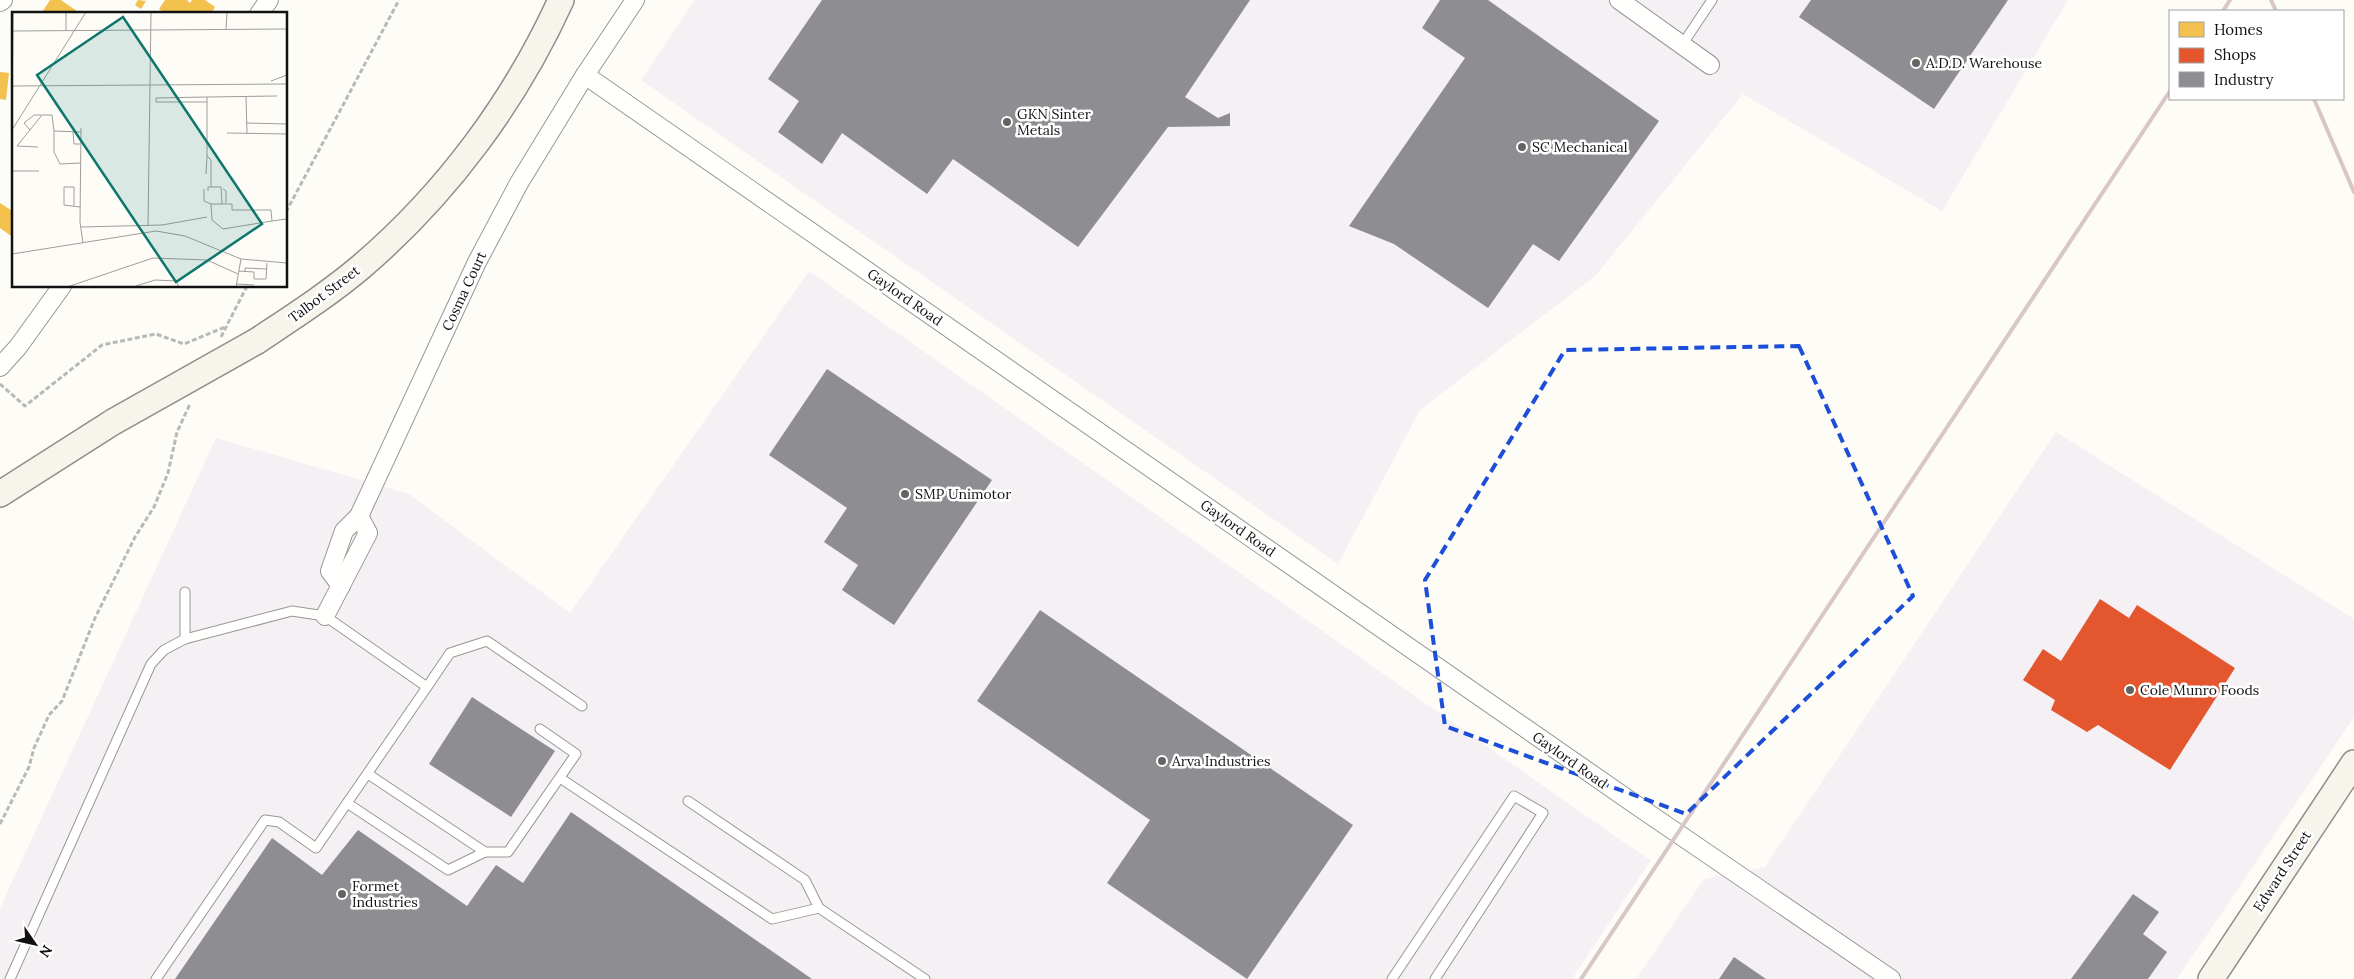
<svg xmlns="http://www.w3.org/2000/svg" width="2354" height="979" viewBox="0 0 2354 979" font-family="Lora,serif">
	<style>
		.industrial { fill: #f5f0f3 }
		.homes { fill: #f2c14e }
		.shops { fill: #e4572e }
		.industry { fill: #8d8d92 }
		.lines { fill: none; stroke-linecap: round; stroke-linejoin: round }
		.lane-casing { stroke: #979795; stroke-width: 11 }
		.street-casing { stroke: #979795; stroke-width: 20 }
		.secondary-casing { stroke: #8e8d8b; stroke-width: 28 }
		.path { stroke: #b9b9b8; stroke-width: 3; stroke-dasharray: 5 2.5; stroke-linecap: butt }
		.lane { stroke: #fffffe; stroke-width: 9 }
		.street { stroke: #fffffe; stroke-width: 18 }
		.secondary { stroke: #f6f4eb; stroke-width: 25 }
		.rail { stroke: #d9c6c7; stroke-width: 4 }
		.secondary-bridge-casing { stroke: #8e8d8b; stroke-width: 28; stroke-linecap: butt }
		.secondary-bridge { stroke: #f6f4eb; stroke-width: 25 }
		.marked { fill: none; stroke: #1d4ed8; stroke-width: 4; stroke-dasharray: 10 6; stroke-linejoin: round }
		.poi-dot { fill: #646362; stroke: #fff; stroke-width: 2 }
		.labels { text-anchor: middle; stroke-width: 5; stroke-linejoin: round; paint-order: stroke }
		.poi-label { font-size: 14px; fill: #111; stroke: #fff; text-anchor: start }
		.street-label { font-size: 14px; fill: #111; stroke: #fff }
		.inset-road { fill: none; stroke: #9f9e9b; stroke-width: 1 }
		.view { fill: #0f766e; fill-opacity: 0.15; stroke: #0f766e; stroke-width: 2.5 }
		.inset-edge { fill: none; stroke: #111; stroke-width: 2.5 }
	</style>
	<rect width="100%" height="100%" fill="#fdfcf7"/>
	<g class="industrial">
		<polygon points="695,0 2068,0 1942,211 1743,94 1596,275 1420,410 1338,564 641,80"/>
		<polygon points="809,271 1619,839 1651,860 1572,979 0,979 0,908 216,438 409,494 570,613"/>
		<polygon points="2056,432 2354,619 2354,717 2177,979 1636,979 1704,879 1765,867"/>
	</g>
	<g class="homes">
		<polygon points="50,0 61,0 81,14 41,14"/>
		<polygon points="138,0 146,1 141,9 135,5"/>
		<polygon points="165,0 187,0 190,3 192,0 205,0 215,7 211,14 166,14 159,9"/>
		<polygon points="0,72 9,73 6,100 0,99"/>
		<polygon points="0,203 14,212 14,238 0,228"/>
	</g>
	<polygon class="shops" points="2100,599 2129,618 2137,605 2235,668 2170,770 2098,725 2087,732 2051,710 2055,700 2023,680 2043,649 2061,661"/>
	<g class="industry">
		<polygon points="822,0 1250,0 1185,97 1218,118 1230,113 1230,126 1168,127 1078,247 953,159 927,194 842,133 822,164 778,132 799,101 768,79"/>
		<polygon points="1440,0 1488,0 1659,121 1559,261 1533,244 1488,308 1394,244 1349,226 1465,58 1422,28"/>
		<polygon points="1811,0 2008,0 1934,109 1799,17"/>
		<polygon points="827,369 992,480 894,625 842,590 858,565 824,542 847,508 769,455"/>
		<polygon points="1040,610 1353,825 1247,979 1107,883 1150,820 977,701"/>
		<polygon points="472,697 555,751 511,817 429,764"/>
		<polygon points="571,812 812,979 175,979 272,838 322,875 358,830 467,906 496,865 523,883"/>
		<polygon points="2133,894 2159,912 2143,934 2167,952 2148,979 2071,979"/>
		<polygon points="1734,957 1766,979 1719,979"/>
	</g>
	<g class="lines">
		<g class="lane-casing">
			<g id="lane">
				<polyline points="1682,45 1712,0"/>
				<polyline points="185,592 185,639"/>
				<polyline points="427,687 450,653 487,641 582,706"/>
				<polyline points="368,774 485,852 508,852 576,754 540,729"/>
				<polyline points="560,778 772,919 819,908 925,979"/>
				<polyline points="688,801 805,880 819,908"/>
				<polyline points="347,803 448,870 485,852"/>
				<polyline points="10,979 151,664 164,650 185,639 292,611 325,616 427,687 316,848 279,822 265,820 156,979"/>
				<polyline points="1392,979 1514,796 1543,813 1435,979"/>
			</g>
		</g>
		<g class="street-casing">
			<g id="street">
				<polyline points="1619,0 1710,65"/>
				<polyline points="0,2 3,0"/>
				<polyline points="259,14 269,0"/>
				<polyline points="585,75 1636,805 1891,979"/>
				<polyline points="0,367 18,347 62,286"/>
				<polyline points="341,586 330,571 344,531 359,516 477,262 519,183 585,75 635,0"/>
				<polyline points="325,616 368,533 359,516"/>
			</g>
		</g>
		<g class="secondary-casing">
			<g id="secondary">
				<path d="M257,341C293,317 329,294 362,266C447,193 515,101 561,0"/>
				<polyline points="0,494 113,422"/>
				<polyline points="2211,979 2354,763"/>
			</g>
		</g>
		<g class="path">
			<polyline points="286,212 399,0"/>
			<polyline points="221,337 247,286"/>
			<polyline points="0,384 25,406 102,345 156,334 184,344 225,327"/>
			<polyline points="0,824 29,767 34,748 49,715 62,701 95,618 135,537 154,507 168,473 177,432 190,404"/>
		</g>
		<use href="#lane" class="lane"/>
		<use href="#street" class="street"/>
		<use href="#secondary" class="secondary"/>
		<g class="rail">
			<polyline points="2271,0 2276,11"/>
			<polyline points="2223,11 2230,0"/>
			<polyline points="2314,99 2354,192"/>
			<polyline points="1581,979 2170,91"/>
		</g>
		<g class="secondary-bridge-casing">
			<polyline id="secondary-bridge" points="113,422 257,341"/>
		</g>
		<use href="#secondary-bridge" class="secondary-bridge"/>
	</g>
	<path class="marked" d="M1799,346L1913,596L1686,814L1445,726L1425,580L1565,350Z"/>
	<g class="poi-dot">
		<circle cx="1916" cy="63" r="5"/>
		<circle cx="1007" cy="122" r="5"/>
		<circle cx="1522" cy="147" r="5"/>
		<circle cx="905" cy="494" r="5"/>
		<circle cx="2130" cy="690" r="5"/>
		<circle cx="1162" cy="761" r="5"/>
		<circle cx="342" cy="894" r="5"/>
	</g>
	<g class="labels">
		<g class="poi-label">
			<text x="1926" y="68">A.D.D. Warehouse</text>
			<text x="1017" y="119">GKN Sinter<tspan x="1017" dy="16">Metals</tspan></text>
			<text x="1532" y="152">SC Mechanical</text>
			<text x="915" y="499">SMP Unimotor</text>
			<text x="2140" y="695">Cole Munro Foods</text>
			<text x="1172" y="766">Arva Industries</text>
			<text x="352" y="891">Formet<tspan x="352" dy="16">Industries</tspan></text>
		</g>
		<g class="street-label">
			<text transform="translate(464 291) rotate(-65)" y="5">Cosma Court</text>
			<text transform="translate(324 294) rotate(-37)" y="5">Talbot Street</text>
			<text transform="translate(905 297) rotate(35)" y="5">Gaylord Road</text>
			<text transform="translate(1238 528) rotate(35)" y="5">Gaylord Road</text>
			<text transform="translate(1570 760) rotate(35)" y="5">Gaylord Road</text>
			<text transform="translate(2282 871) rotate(-57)" y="5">Edward Street</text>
		</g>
	</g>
	<g transform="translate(12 12)">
		<rect width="275" height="275" fill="#fdfcf7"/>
		<path class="inset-road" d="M214,17L215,0M1,19L275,17M54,19V0M259,69L275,63M0,74L275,72M195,85L144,86V90H195M234,85L235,121M0,105L1,0M234,111L275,112M69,116L68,210L71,231M0,118L74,0M18,118L12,111L22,103H29M42,119V140L48,152L68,151M61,120L62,132H68M215,121L275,122M26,135L5,134L30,103H40L42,119L69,120M0,159H27M194,162L195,144M199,175V148L195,144V85L265,84M192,177V189L199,192M211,177L214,179V191M196,179V175H209L210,192M199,192H220V198H259L260,209L211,217L200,208ZM62,194V175H52V193L68,195M260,209L275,207M136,214L139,0M69,215L150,213L195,205M0,242L144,219L173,224L229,247L275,251M227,259L242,260V267H254L255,251M233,260V256L255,257M224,272L242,273M55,275L141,246L195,248L226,262M121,275L143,268L164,269L167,275M224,275L229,247"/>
		<path class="view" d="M111,5L250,212L164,270L25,63Z"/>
		<rect width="275" height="275" class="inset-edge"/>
	</g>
	<rect x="2169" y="10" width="175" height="90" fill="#ffffff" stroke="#a0a0a0"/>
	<rect x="2179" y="22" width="25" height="15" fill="#f2c14e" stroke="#a0a0a0"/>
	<text x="2214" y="35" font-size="15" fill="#111111">Homes</text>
	<rect x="2179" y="48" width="25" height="15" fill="#e4572e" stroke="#a0a0a0"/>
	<text x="2214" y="60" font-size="15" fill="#111111">Shops</text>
	<rect x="2179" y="72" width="25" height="15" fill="#8d8d92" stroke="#a0a0a0"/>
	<text x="2214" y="85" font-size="15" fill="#111111">Industry</text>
	<g transform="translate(35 944) rotate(124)" stroke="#ffffff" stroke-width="4" paint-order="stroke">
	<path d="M0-4L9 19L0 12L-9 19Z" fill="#111111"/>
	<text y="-8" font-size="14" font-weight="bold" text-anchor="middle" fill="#111111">N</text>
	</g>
</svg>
